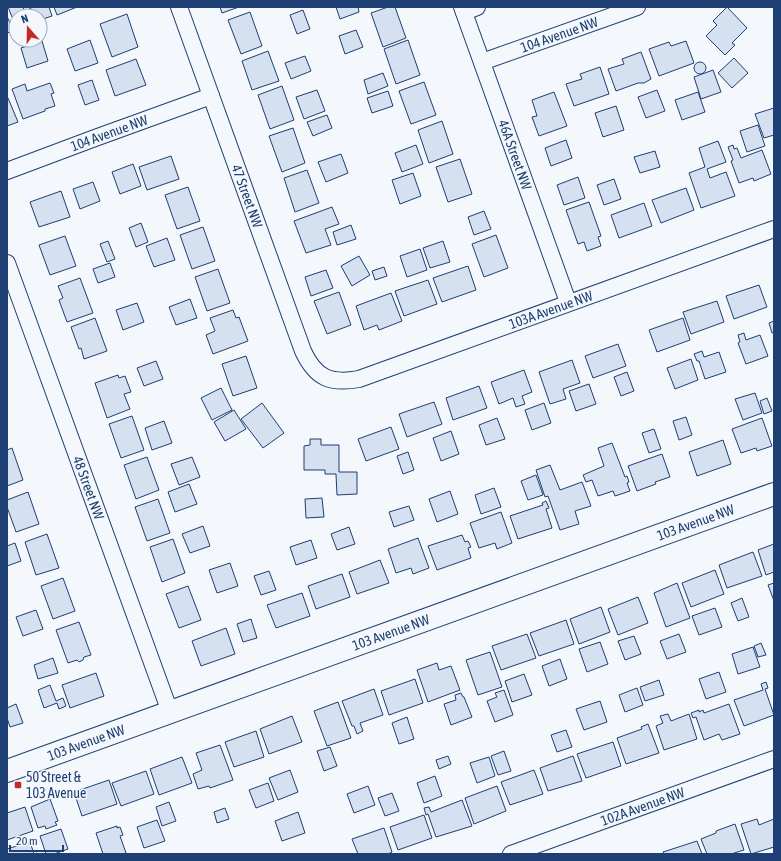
<svg xmlns="http://www.w3.org/2000/svg" width="781" height="861" viewBox="0 0 781 861" font-family="'Asap Condensed',sans-serif">
	<style>
		.building { fill: #d5e0f0; stroke: #1d3f73 }
		.lines { fill: none; stroke-linecap: round; stroke-linejoin: round }
		.street-casing { stroke: #1d3f73; stroke-width: 18 }
		.secondary-casing { stroke: #1d3f73; stroke-width: 24 }
		.street { stroke: #f4f7fb; stroke-width: 16 }
		.secondary { stroke: #f4f7fb; stroke-width: 22 }
		.poi-dot { fill: #c62828; stroke: #f4f7fb; stroke-width: 1.5 }
		.labels { text-anchor: middle; stroke-width: 3; stroke-linejoin: round; paint-order: stroke }
		.street-label { font-size: 14px; fill: #1d3f73; stroke: #f4f7fb }
		.poi-label { font-size: 14px; fill: #1d3f73; stroke: #f4f7fb; text-anchor: start }
	</style>
	<rect width="100%" height="100%" fill="#f4f7fb"/>
	<g class="building">
		<polygon points="8,7 23,7 25,12 12,17"/>
		<polygon points="33,7 49,7 52,16 40,20 40,16 32,16 29,9"/>
		<polygon points="54,7 77,7 57,15"/>
		<polygon points="220,7 239,7 222,13"/>
		<polygon points="336,7 358,7 359,12 340,19"/>
		<polygon points="388,7 395,7 406,38 383,47 371,13"/>
		<polygon points="727,7 747,28 732,43 735,45 725,55 706,36 717,25 713,21"/>
		<polygon points="303,10 310,29 297,34 290,15"/>
		<polygon points="250,12 262,46 241,54 228,20"/>
		<polygon points="127,14 138,47 112,57 100,24"/>
		<polygon points="7,16 13,31 7,33"/>
		<polygon points="356,30 363,47 345,54 339,36"/>
		<polygon points="90,40 98,63 75,71 67,49"/>
		<polygon points="408,40 420,75 396,84 384,49"/>
		<polygon points="42,41 48,61 27,68 21,48"/>
		<polygon points="686,41 694,63 659,76 649,49 669,42 671,46"/>
		<polygon points="268,51 279,81 252,90 242,61"/>
		<polygon points="641,52 651,79 644,83 638,83 616,91 608,69 624,64 622,59"/>
		<polygon points="305,56 311,71 291,79 285,63"/>
		<polygon points="734,58 748,73 732,88 718,73"/>
		<polygon points="136,59 146,85 115,96 106,70"/>
		<circle cx="700" cy="68" r="6"/>
		<polygon points="600,67 609,94 574,106 566,84 582,79 580,74"/>
		<polygon points="713,70 721,92 701,99 694,77"/>
		<polygon points="383,73 388,86 368,94 364,80"/>
		<polygon points="92,80 99,100 85,105 78,85"/>
		<polygon points="424,82 436,115 411,124 399,91"/>
		<polygon points="50,83 54,93 51,94 55,106 45,109 45,111 23,119 12,89 25,84 27,91"/>
		<polygon points="282,86 294,120 270,129 258,95"/>
		<polygon points="317,90 325,111 304,119 296,97"/>
		<polygon points="657,90 665,111 646,118 638,97"/>
		<polygon points="388,91 393,106 372,113 367,98"/>
		<polygon points="554,92 567,126 539,136 532,117 537,116 532,100"/>
		<polygon points="698,92 705,112 682,120 675,100"/>
		<polygon points="7,98 8,98 18,122 7,126"/>
		<polygon points="616,106 624,130 603,137 595,113"/>
		<polygon points="774,108 774,135 764,138 755,114"/>
		<polygon points="327,115 332,128 313,136 307,122"/>
		<polygon points="442,121 453,154 429,163 418,130"/>
		<polygon points="758,125 765,146 747,152 740,131"/>
		<polygon points="293,128 305,163 282,172 269,136"/>
		<polygon points="566,140 572,158 551,166 545,148"/>
		<polygon points="718,141 726,162 707,169 710,178 726,172 735,196 701,208 689,173 705,167 699,148"/>
		<polygon points="416,145 423,164 402,172 395,153"/>
		<polygon points="733,145 734,149 737,148 741,158 762,150 771,174 754,181 753,178 739,183 731,161 733,160 728,147"/>
		<polygon points="655,151 660,167 640,173 634,157"/>
		<polygon points="341,154 348,173 326,182 318,162"/>
		<polygon points="171,156 179,179 147,190 139,167"/>
		<polygon points="460,159 472,194 448,202 436,167"/>
		<polygon points="133,164 141,186 120,194 112,172"/>
		<polygon points="307,170 319,203 295,212 284,178"/>
		<polygon points="413,173 421,196 400,204 392,180"/>
		<polygon points="578,177 585,198 564,205 557,185"/>
		<polygon points="614,179 621,199 604,205 597,185"/>
		<polygon points="93,182 100,201 80,209 73,189"/>
		<polygon points="188,187 200,221 177,229 165,195"/>
		<polygon points="686,188 694,210 661,223 652,200"/>
		<polygon points="61,191 70,217 39,227 30,202"/>
		<polygon points="589,202 601,236 598,237 601,246 587,251 584,242 578,244 566,210"/>
		<polygon points="644,203 652,226 619,238 611,215"/>
		<polygon points="332,207 339,224 325,229 331,245 306,253 294,221"/>
		<polygon points="484,211 491,229 474,235 468,217"/>
		<polygon points="141,223 148,242 136,247 129,228"/>
		<polygon points="351,225 356,239 337,245 333,232"/>
		<polygon points="203,227 215,261 192,269 180,235"/>
		<polygon points="496,235 508,268 484,277 472,244"/>
		<polygon points="65,236 76,266 50,275 39,245"/>
		<polygon points="167,238 175,260 154,267 146,246"/>
		<polygon points="108,241 115,259 107,262 100,244"/>
		<polygon points="443,241 450,262 430,268 423,248"/>
		<polygon points="420,249 427,270 407,277 400,256"/>
		<polygon points="359,256 370,275 352,286 341,266"/>
		<polygon points="110,263 115,277 98,283 93,269"/>
		<polygon points="468,266 476,290 442,302 433,278"/>
		<polygon points="384,267 387,276 375,280 372,271"/>
		<polygon points="218,269 230,303 207,311 195,277"/>
		<polygon points="326,270 333,288 311,296 305,277"/>
		<polygon points="80,278 93,313 67,322 59,300 63,298 58,286"/>
		<polygon points="428,280 437,304 404,316 395,291"/>
		<polygon points="759,285 767,307 734,319 726,296"/>
		<polygon points="339,292 351,325 327,334 314,301"/>
		<polygon points="391,293 402,321 379,330 377,325 364,330 356,306"/>
		<polygon points="190,299 197,318 176,325 169,307"/>
		<polygon points="717,301 724,322 691,334 683,312"/>
		<polygon points="137,303 144,322 123,330 116,310"/>
		<polygon points="233,310 236,318 239,317 248,341 213,354 206,335 215,331 210,318"/>
		<polygon points="95,318 107,351 84,359 81,348 79,349 71,327"/>
		<polygon points="683,318 690,340 657,352 649,330"/>
		<polygon points="774,321 774,332 772,333 769,323"/>
		<polygon points="744,333 746,340 760,335 768,356 746,364 738,343 740,342 738,335"/>
		<polygon points="618,344 626,366 593,378 585,356"/>
		<polygon points="702,351 704,357 719,352 726,372 705,379 699,361 697,361 694,354"/>
		<polygon points="246,356 257,388 233,396 222,364"/>
		<polygon points="691,359 698,380 675,389 667,368"/>
		<polygon points="572,360 580,383 563,389 566,399 550,404 539,372"/>
		<polygon points="156,361 163,379 144,386 137,368"/>
		<polygon points="524,370 532,392 522,396 525,404 516,407 513,398 499,404 491,382"/>
		<polygon points="627,372 634,391 621,396 614,377"/>
		<polygon points="118,375 119,378 125,376 131,392 124,394 130,409 107,418 95,383"/>
		<polygon points="589,384 596,404 576,411 569,391"/>
		<polygon points="479,386 487,408 453,420 446,398"/>
		<polygon points="221,388 232,410 212,420 201,398"/>
		<polygon points="755,393 762,413 743,420 735,399"/>
		<polygon points="767,398 772,411 764,414 760,401"/>
		<polygon points="434,402 442,424 407,437 399,414"/>
		<polygon points="262,403 284,433 263,448 241,419"/>
		<polygon points="544,403 551,423 532,430 525,410"/>
		<polygon points="234,410 246,429 225,441 214,422"/>
		<polygon points="132,416 144,450 121,458 109,424"/>
		<polygon points="686,417 692,435 679,440 673,421"/>
		<polygon points="497,418 505,439 486,445 479,425"/>
		<polygon points="762,418 772,446 757,451 756,448 741,453 732,429"/>
		<polygon points="164,421 172,443 152,450 145,428"/>
		<polygon points="391,427 399,449 366,461 358,439"/>
		<polygon points="654,429 661,449 649,453 642,433"/>
		<polygon points="451,431 459,454 441,461 433,438"/>
		<polygon points="310,439 321,439 321,445 339,445 339,472 357,472 357,494 337,495 336,474 325,474 325,470 304,470 304,446 310,445"/>
		<polygon points="723,440 731,464 697,476 689,452"/>
		<polygon points="612,443 625,477 627,476 629,482 627,483 630,491 615,496 613,491 598,496 592,480 586,482 583,475 604,466 598,448"/>
		<polygon points="12,448 23,480 7,486 7,450"/>
		<polygon points="408,452 414,470 403,474 397,456"/>
		<polygon points="662,454 670,477 655,482 656,484 637,491 628,466"/>
		<polygon points="147,457 159,490 136,499 124,465"/>
		<polygon points="192,457 200,477 179,485 171,464"/>
		<polygon points="550,465 560,490 582,482 591,506 575,511 579,524 560,530 548,496 545,497 536,470"/>
		<polygon points="536,475 543,495 528,500 521,481"/>
		<polygon points="189,484 197,504 175,512 168,492"/>
		<polygon points="494,488 501,507 481,514 475,495"/>
		<polygon points="450,491 458,514 437,522 429,499"/>
		<polygon points="28,492 39,524 16,532 7,507 7,500"/>
		<polygon points="322,498 324,517 306,518 305,499"/>
		<polygon points="158,499 170,533 147,541 135,507"/>
		<polygon points="546,501 549,508 546,509 552,528 518,539 510,516 543,505 542,503"/>
		<polygon points="409,506 414,520 394,527 389,512"/>
		<polygon points="501,512 512,543 497,549 495,543 479,548 470,523"/>
		<polygon points="203,526 210,546 190,553 182,534"/>
		<polygon points="349,527 355,544 337,550 331,534"/>
		<polygon points="47,534 59,568 36,575 25,542"/>
		<polygon points="462,535 465,542 468,541 471,547 468,548 471,558 437,570 428,546"/>
		<polygon points="418,538 429,568 413,574 411,568 396,573 388,549"/>
		<polygon points="173,539 185,573 162,582 150,547"/>
		<polygon points="311,540 317,558 296,565 290,547"/>
		<polygon points="15,543 21,561 7,566 7,546"/>
		<polygon points="774,544 774,572 766,575 758,550"/>
		<polygon points="753,552 762,576 727,588 719,565"/>
		<polygon points="380,560 389,583 357,594 349,572"/>
		<polygon points="230,563 238,586 217,593 209,570"/>
		<polygon points="715,570 724,594 691,607 682,583"/>
		<polygon points="269,571 276,590 261,595 254,576"/>
		<polygon points="342,574 350,597 316,609 308,586"/>
		<polygon points="63,578 75,611 53,619 41,586"/>
		<polygon points="677,583 690,618 666,627 654,593"/>
		<polygon points="774,583 774,601 768,585"/>
		<polygon points="188,586 201,620 179,628 166,594"/>
		<polygon points="302,593 310,616 276,628 267,605"/>
		<polygon points="638,597 648,623 618,635 608,609"/>
		<polygon points="742,598 749,617 738,621 731,603"/>
		<polygon points="601,607 610,632 579,644 570,619"/>
		<polygon points="715,608 722,627 699,635 692,616"/>
		<polygon points="36,610 43,629 23,636 16,617"/>
		<polygon points="251,619 257,638 243,642 237,624"/>
		<polygon points="566,620 574,644 539,656 530,633"/>
		<polygon points="79,622 91,655 84,657 83,660 79,662 77,660 68,663 56,630"/>
		<polygon points="226,628 235,654 201,666 192,641"/>
		<polygon points="527,634 536,658 501,670 492,646"/>
		<polygon points="679,634 686,652 667,659 660,641"/>
		<polygon points="634,636 641,654 625,660 618,641"/>
		<polygon points="600,642 608,664 587,672 579,649"/>
		<polygon points="761,643 766,655 758,657 754,646"/>
		<polygon points="753,647 760,667 738,674 732,654"/>
		<polygon points="490,652 502,687 478,695 466,660"/>
		<polygon points="53,658 58,673 38,679 34,665"/>
		<polygon points="560,659 567,679 549,686 542,666"/>
		<polygon points="437,663 439,670 451,666 460,690 428,702 417,670"/>
		<polygon points="719,672 726,692 706,699 699,679"/>
		<polygon points="96,673 104,696 70,708 62,685"/>
		<polygon points="524,674 532,695 512,702 505,681"/>
		<polygon points="415,679 423,703 389,715 381,691"/>
		<polygon points="659,680 664,695 645,701 640,687"/>
		<polygon points="766,682 768,688 765,689 774,715 744,726 734,700 763,690 761,684"/>
		<polygon points="50,685 56,701 63,698 66,706 59,709 57,703 44,708 38,690"/>
		<polygon points="637,688 643,705 625,712 619,695"/>
		<polygon points="374,689 383,715 360,723 363,731 357,734 354,726 352,726 342,701"/>
		<polygon points="504,690 513,715 495,722 487,701 497,697 495,693"/>
		<polygon points="461,693 463,697 464,697 472,717 451,725 444,704 456,700 455,695"/>
		<polygon points="600,701 607,722 584,730 576,709"/>
		<polygon points="338,702 351,738 327,746 314,711"/>
		<polygon points="16,704 23,723 10,727 7,718 7,708"/>
		<polygon points="729,704 740,734 722,740 719,734 704,740 696,717 693,718 691,713 699,710 699,712 703,710 704,713"/>
		<polygon points="668,714 671,721 689,714 697,739 664,750 656,726 663,723 660,716"/>
		<polygon points="292,716 302,742 269,754 260,729"/>
		<polygon points="407,717 414,739 399,744 392,723"/>
		<polygon points="648,724 659,753 626,764 617,738 642,729 641,727"/>
		<polygon points="566,730 572,747 557,752 551,735"/>
		<polygon points="256,731 264,757 234,767 225,742"/>
		<polygon points="613,742 621,766 586,778 577,754"/>
		<polygon points="220,745 233,780 210,788 209,786 198,789 193,774 202,770 196,753"/>
		<polygon points="330,747 337,766 324,771 317,751"/>
		<polygon points="504,751 511,771 498,775 491,756"/>
		<polygon points="448,756 451,764 439,769 436,760"/>
		<polygon points="573,756 582,781 548,791 540,768"/>
		<polygon points="182,757 192,783 159,795 150,769"/>
		<polygon points="489,757 495,776 477,783 470,763"/>
		<polygon points="290,770 298,792 278,800 269,778"/>
		<polygon points="534,770 543,794 510,805 501,782"/>
		<polygon points="146,771 154,794 121,806 112,783"/>
		<polygon points="435,776 442,796 424,803 417,783"/>
		<polygon points="109,780 117,804 82,816 74,792"/>
		<polygon points="268,783 274,801 256,808 249,790"/>
		<polygon points="368,786 375,805 354,813 347,794"/>
		<polygon points="497,786 506,811 474,824 465,798"/>
		<polygon points="392,793 399,811 385,816 378,798"/>
		<polygon points="50,799 58,821 55,822 57,825 46,829 45,826 38,828 31,807"/>
		<polygon points="462,800 472,826 436,837 428,814 426,815 424,808 429,807 431,812"/>
		<polygon points="169,802 176,821 162,826 156,807"/>
		<polygon points="25,807 33,831 7,840 7,813"/>
		<polygon points="225,808 229,819 217,823 214,812"/>
		<polygon points="298,812 305,833 282,841 275,821"/>
		<polygon points="424,815 432,838 398,850 390,827"/>
		<polygon points="757,819 759,825 774,819 774,847 751,854 741,824"/>
		<polygon points="157,820 165,841 144,848 137,827"/>
		<polygon points="735,824 744,850 731,854 707,854 701,839 716,833 716,831"/>
		<polygon points="117,826 117,828 120,827 123,835 120,836 126,853 123,854 103,854 96,833"/>
		<polygon points="384,828 392,852 388,854 358,854 352,839"/>
		<polygon points="61,829 68,849 54,854 46,854 40,836"/>
		<polygon points="697,841 702,854 664,854 663,852"/>
		<polygon points="30,842 34,854 37,853 37,854 7,854 7,849"/>
	</g>
	<g class="lines">
		<g class="street-casing">
			<g id="street">
				<path id="s1" d="M179,7L303,351C316,379 331,384 359,379L774,229"/>
				<path id="s2" d="M462,7L568,302"/>
				<polyline points="464,12 477,7"/>
				<path id="s3" d="M482,62L637,7"/>
				<path id="s4" d="M7,171L95,138L211,96"/>
				<path id="s5" d="M7,263L170,712"/>
				<path id="s6" d="M511,854L774,759"/>
			</g>
		</g>
		<g class="secondary-casing">
			<g id="secondary">
				<path id="s7" d="M7,771L774,494"/>
			</g>
		</g>
		<use href="#street" class="street"/>
		<use href="#secondary" class="secondary"/>
	</g>
	<rect class="poi-dot" x="14" y="781" width="8" height="8" rx="2"/>
	<g class="labels">
		<g class="street-label">
			<text dy="5" stroke="none"><textPath href="#s3" startOffset="82">104 Avenue NW</textPath></text>
			<text dy="5" stroke="none"><textPath href="#s4" startOffset="109">104 Avenue NW</textPath></text>
			<text dy="5" stroke="none"><textPath href="#s2" startOffset="157">46A Street NW</textPath></text>
			<text dy="5" stroke="none"><textPath href="#s1" startOffset="201">47 Street NW</textPath></text>
			<text dy="5" stroke="none"><textPath href="#s1" startOffset="639">103A Avenue NW</textPath></text>
			<text dy="5" stroke="none"><textPath href="#s5" startOffset="239">48 Street NW</textPath></text>
			<text dy="5" stroke="none"><textPath href="#s7" startOffset="732">103 Avenue NW</textPath></text>
			<text dy="5" stroke="none"><textPath href="#s7" startOffset="408">103 Avenue NW</textPath></text>
			<text dy="5" stroke="none"><textPath href="#s7" startOffset="84">103 Avenue NW</textPath></text>
			<text dy="5" stroke="none"><textPath href="#s6" startOffset="140">102A Avenue NW</textPath></text>
		</g>
		<g class="poi-label">
			<text x="26" y="782">50 Street &amp;<tspan x="26" dy="16">103 Avenue</tspan></text>
		</g>
	</g>
	<rect width="781" height="861" fill="none" stroke="#1d3f73" stroke-width="16"/>
	<g transform="translate(28 28) rotate(340)"><circle r="19" fill="#f4f7fb" stroke="#9eadc5"/>
	<path d="M0-3L7 15L0 10L-7 15Z" fill="#c62828"/>
	<text y="-6" font-size="11" font-weight="bold" text-anchor="middle" fill="#1d3f73">N</text>
	</g>
	<path d="M10 845v6h53v-6" fill="none" stroke="#1d3f73" stroke-width="2"/>
	<text x="16" y="845" font-size="12" fill="#1d3f73" stroke="#f4f7fb" stroke-width="3" paint-order="stroke">20 m</text>
</svg>
